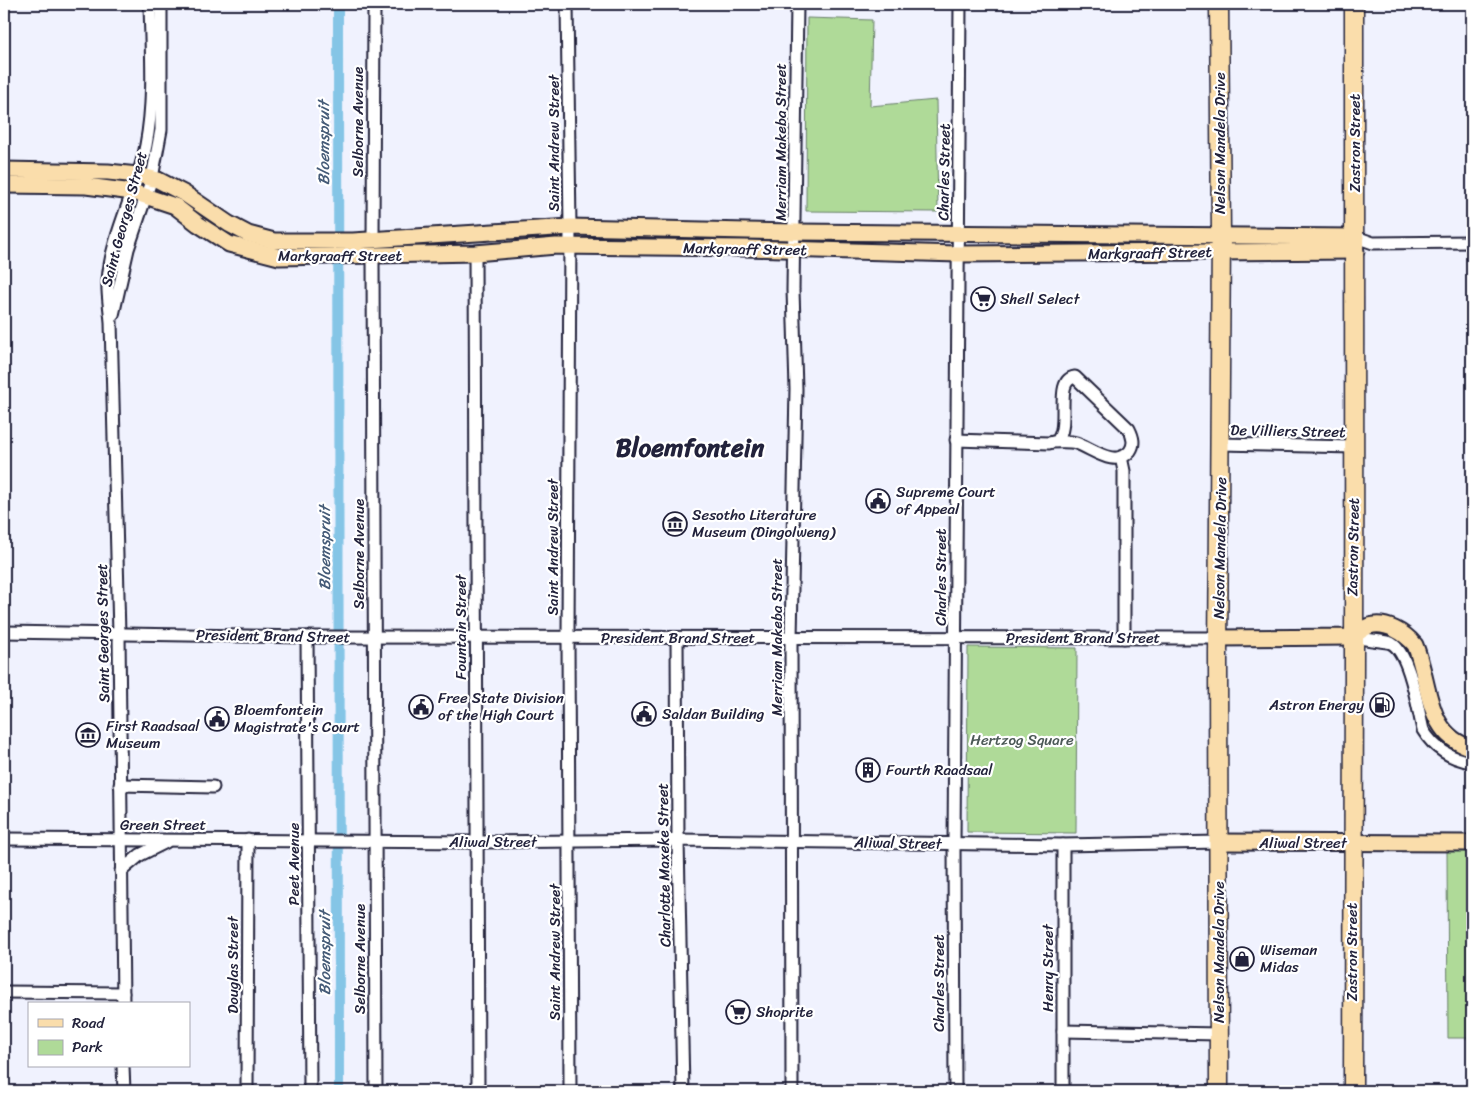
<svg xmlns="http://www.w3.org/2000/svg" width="1476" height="1095" viewBox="0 0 1476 1095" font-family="Sriracha,sans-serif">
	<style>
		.green { fill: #afda98; stroke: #687e6a }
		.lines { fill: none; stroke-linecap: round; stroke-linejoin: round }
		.canal { stroke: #85c5e6; stroke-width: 10 }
		.minor-casing { stroke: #22223b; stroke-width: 15 }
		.major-casing { stroke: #22223b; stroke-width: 19 }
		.highway-casing { stroke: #22223b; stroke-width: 21 }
		.minor { stroke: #fff; stroke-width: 11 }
		.major { stroke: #faddab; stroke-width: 15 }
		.highway { stroke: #faddab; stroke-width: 18 }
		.labels { text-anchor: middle; stroke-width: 4.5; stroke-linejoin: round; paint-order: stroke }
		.street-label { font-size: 15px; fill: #22223b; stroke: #fff }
		.poi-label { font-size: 15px; fill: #22223b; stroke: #fff; text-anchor: start }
		.park-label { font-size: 15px; fill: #4c5957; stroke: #fff }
		.water-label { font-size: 16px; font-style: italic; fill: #455b77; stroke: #fff }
		.town-label { font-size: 25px; font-weight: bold; fill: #22223b; stroke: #fff }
	</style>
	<rect width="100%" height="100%" fill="#f0f2fe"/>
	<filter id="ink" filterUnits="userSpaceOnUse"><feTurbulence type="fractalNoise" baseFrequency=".02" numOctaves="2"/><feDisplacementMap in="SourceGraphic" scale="10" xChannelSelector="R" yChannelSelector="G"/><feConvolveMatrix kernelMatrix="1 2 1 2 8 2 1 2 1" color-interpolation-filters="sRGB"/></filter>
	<g filter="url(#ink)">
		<g class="green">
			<polygon points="807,18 872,20 870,106 936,100 938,212 806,211"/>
			<polygon points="968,647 1077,648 1076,833 967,832"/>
			<polygon points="1447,851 1472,851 1472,1038 1448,1038"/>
		</g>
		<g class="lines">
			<polyline class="canal" points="338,4 339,1091"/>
			<g class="minor-casing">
				<g id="minor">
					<polyline points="567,4 570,227 568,638 570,1091"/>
					<polyline points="1356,237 1373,243 1472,242"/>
					<polyline points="373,240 374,4"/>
					<polyline points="475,253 478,1091"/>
					<polyline points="373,257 376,1091"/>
					<polyline points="113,315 128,249 152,178 161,130 161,4"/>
					<path d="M956,440L1049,443L1057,441C1071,425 1053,380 1075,377L1129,429C1133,437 1135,444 1130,451C1115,469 1092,448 1076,443C1069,441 1061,442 1053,442"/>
					<polyline points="1221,444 1354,447"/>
					<polyline points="1121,457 1124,471 1124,638"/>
					<polyline points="4,632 307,637 1218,638"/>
					<polyline points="307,637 310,1091"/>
					<path d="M1352,637C1360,639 1386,641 1391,643C1410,653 1418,710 1423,730C1434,748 1451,759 1472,762"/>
					<polyline points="677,638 678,840 683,1091"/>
					<polyline points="120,785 213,787"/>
					<polyline points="4,839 479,842 678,840 1063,845 1219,842"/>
					<polyline points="121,871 140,855 166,842"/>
					<polyline points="4,992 123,993"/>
					<path d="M123,1004L119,634L111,322C110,308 107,294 108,280C112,233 137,191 146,145C155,98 151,51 150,4"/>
					<polyline points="1063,1031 1219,1034"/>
					<polyline points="123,1066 124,1091"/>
					<polyline points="247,1091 248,840"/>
					<polyline points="792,1091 791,638 796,389 793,290 797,4"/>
					<polyline points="955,1091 954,843 960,4"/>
					<polyline points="1063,1091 1063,845"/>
				</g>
			</g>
			<g class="major-casing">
				<g id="major">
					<polyline points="4,170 108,172 138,175 158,180 185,194 229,224 248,234 274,241 353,241 570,227 795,232 1356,237"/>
					<polyline points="4,185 86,186 133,192 175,206 198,224 229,244 279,257 475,253 556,246 744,248 958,254 1356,251"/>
					<path d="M1218,638L1352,637C1357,634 1364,628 1369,626C1386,621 1405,633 1415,645C1431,684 1425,735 1472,748"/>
					<polyline points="1219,842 1472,843"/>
				</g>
			</g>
			<g class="highway-casing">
				<g id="highway">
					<polyline points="1219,1091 1218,655 1221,235 1219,4"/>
					<path d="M1353,1091C1352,729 1357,366 1354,4"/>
				</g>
			</g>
			<use href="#minor" class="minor"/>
			<use href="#major" class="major"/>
			<use href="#highway" class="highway"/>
		</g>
	</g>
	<defs>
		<g id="supermarket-ring" transform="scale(1.25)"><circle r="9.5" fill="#fff" stroke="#22223b" stroke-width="1.5"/><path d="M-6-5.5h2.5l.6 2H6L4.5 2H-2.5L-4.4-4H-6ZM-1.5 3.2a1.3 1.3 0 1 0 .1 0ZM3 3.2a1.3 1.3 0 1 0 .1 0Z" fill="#22223b"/></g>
		<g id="civic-ring" transform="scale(1.25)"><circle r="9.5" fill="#fff" stroke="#22223b" stroke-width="1.5"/><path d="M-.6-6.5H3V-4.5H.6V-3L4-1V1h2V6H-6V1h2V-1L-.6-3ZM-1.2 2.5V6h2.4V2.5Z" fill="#22223b"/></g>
		<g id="museum-ring" transform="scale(1.25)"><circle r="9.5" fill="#fff" stroke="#22223b" stroke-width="1.5"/><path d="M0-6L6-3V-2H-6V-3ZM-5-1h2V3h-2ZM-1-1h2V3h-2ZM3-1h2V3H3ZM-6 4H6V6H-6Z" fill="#22223b"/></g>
		<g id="fuel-ring" transform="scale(1.25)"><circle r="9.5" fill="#fff" stroke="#22223b" stroke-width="1.5"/><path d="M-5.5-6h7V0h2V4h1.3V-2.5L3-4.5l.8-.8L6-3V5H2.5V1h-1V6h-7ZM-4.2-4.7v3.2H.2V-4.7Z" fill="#22223b"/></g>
		<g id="building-ring" transform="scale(1.25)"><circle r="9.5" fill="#fff" stroke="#22223b" stroke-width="1.5"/><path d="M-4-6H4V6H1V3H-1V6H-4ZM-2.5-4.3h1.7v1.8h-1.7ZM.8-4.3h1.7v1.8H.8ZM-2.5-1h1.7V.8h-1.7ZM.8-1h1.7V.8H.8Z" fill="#22223b"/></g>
		<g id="shop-ring" transform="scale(1.25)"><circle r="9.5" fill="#fff" stroke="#22223b" stroke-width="1.5"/><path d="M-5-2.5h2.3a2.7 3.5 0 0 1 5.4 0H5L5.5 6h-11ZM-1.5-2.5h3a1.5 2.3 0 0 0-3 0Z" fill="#22223b"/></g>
	</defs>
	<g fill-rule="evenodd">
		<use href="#supermarket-ring" x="983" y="299"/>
		<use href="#civic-ring" x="878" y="501"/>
		<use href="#museum-ring" x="675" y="524"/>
		<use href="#fuel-ring" x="1382" y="705"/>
		<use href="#civic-ring" x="421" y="707"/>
		<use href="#civic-ring" x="644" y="714"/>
		<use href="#civic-ring" x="217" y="719"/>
		<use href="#museum-ring" x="88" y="735"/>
		<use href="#building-ring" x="868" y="770"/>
		<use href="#shop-ring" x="1242" y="959"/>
		<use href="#supermarket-ring" x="738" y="1012"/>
	</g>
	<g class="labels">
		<g class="street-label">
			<text transform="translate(358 122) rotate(-90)" y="5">Selborne Avenue</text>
			<text transform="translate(781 142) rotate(-90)" y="5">Merriam Makeba Street</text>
			<text transform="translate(554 143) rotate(-90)" y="5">Saint Andrew Street</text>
			<text transform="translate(1220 143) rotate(-90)" y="5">Nelson Mandela Drive</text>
			<text transform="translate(1355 143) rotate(-90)" y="5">Zastron Street</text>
			<text transform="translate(944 172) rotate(-89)" y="5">Charles Street</text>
			<text transform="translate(124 219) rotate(-75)" y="5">Saint Georges Street</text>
			<text transform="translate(745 249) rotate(1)" y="5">Markgraaff Street</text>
			<text transform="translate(1150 253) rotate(-1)" y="5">Markgraaff Street</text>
			<text x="340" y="261">Markgraaff Street</text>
			<text transform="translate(1288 431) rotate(1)" y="5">De Villiers Street</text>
			<text transform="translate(553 547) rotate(-90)" y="5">Saint Andrew Street</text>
			<text transform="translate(1353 547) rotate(-89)" y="5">Zastron Street</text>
			<text transform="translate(1220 548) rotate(-89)" y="5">Nelson Mandela Drive</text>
			<text transform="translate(359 554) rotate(-90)" y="5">Selborne Avenue</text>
			<text transform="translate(941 577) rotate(-90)" y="5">Charles Street</text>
			<text transform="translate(461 627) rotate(-90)" y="5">Fountain Street</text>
			<text transform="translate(103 633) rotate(-91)" y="5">Saint Georges Street</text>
			<text transform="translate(273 636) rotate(1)" y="5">President Brand Street</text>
			<text transform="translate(777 637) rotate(-90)" y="5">Merriam Makeba Street</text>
			<text x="678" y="643">President Brand Street</text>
			<text x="1083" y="643">President Brand Street</text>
			<text x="163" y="830">Green Street</text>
			<text x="493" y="847">Aliwal Street</text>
			<text transform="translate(898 843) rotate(1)" y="5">Aliwal Street</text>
			<text x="1303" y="848">Aliwal Street</text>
			<text transform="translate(294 864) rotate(-90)" y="5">Peet Avenue</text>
			<text transform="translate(664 865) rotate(-91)" y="5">Charlotte Maxeke Street</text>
			<text transform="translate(555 952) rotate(-90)" y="5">Saint Andrew Street</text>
			<text transform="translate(1219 952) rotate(-90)" y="5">Nelson Mandela Drive</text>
			<text transform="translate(1352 952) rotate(-90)" y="5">Zastron Street</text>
			<text transform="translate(360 959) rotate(-90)" y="5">Selborne Avenue</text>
			<text transform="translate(233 965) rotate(-90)" y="5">Douglas Street</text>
			<text transform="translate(1048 968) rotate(-90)" y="5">Henry Street</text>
			<text transform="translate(939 983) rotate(-90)" y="5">Charles Street</text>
		</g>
		<g class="poi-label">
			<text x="1000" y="304">Shell Select</text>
			<text x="896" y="497">Supreme Court<tspan x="896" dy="17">of Appeal</tspan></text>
			<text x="692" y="520">Sesotho Literature<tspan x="692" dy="17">Museum (Dingolweng)</tspan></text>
			<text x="438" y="703">Free State Division<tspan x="438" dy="17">of the High Court</tspan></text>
			<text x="1364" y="710" text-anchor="end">Astron Energy</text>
			<text x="234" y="715">Bloemfontein<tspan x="234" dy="17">Magistrate's Court</tspan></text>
			<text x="662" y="719">Saldan Building</text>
			<text x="106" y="731">First Raadsaal<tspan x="106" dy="17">Museum</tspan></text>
			<text x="886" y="775">Fourth Raadsaal</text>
			<text x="1260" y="955">Wiseman<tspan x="1260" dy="17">Midas</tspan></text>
			<text x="756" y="1017">Shoprite</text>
		</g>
		<g class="park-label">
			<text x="1022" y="745">Hertzog Square</text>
		</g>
		<g class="water-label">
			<text transform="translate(323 143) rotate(-90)" y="6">Bloemspruit</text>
			<text transform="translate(324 548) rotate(-90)" y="6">Bloemspruit</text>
			<text transform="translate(324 953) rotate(-90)" y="6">Bloemspruit</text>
		</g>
		<g class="town-label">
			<text x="690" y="456">Bloemfontein</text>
		</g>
	</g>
	<rect width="1476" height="1095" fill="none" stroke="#fff" stroke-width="20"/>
	<rect x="10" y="10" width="1456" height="1075" fill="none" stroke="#22223b" stroke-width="2" filter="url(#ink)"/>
	<rect x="28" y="1002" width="162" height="65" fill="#ffffff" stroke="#a7a7b1"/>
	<rect x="38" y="1019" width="25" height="8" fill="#faddab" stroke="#a7a7b1"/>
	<text x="72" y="1028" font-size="15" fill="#22223b">Road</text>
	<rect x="38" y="1040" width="25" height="15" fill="#afda98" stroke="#a7a7b1"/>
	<text x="72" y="1052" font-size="15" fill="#22223b">Park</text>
</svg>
